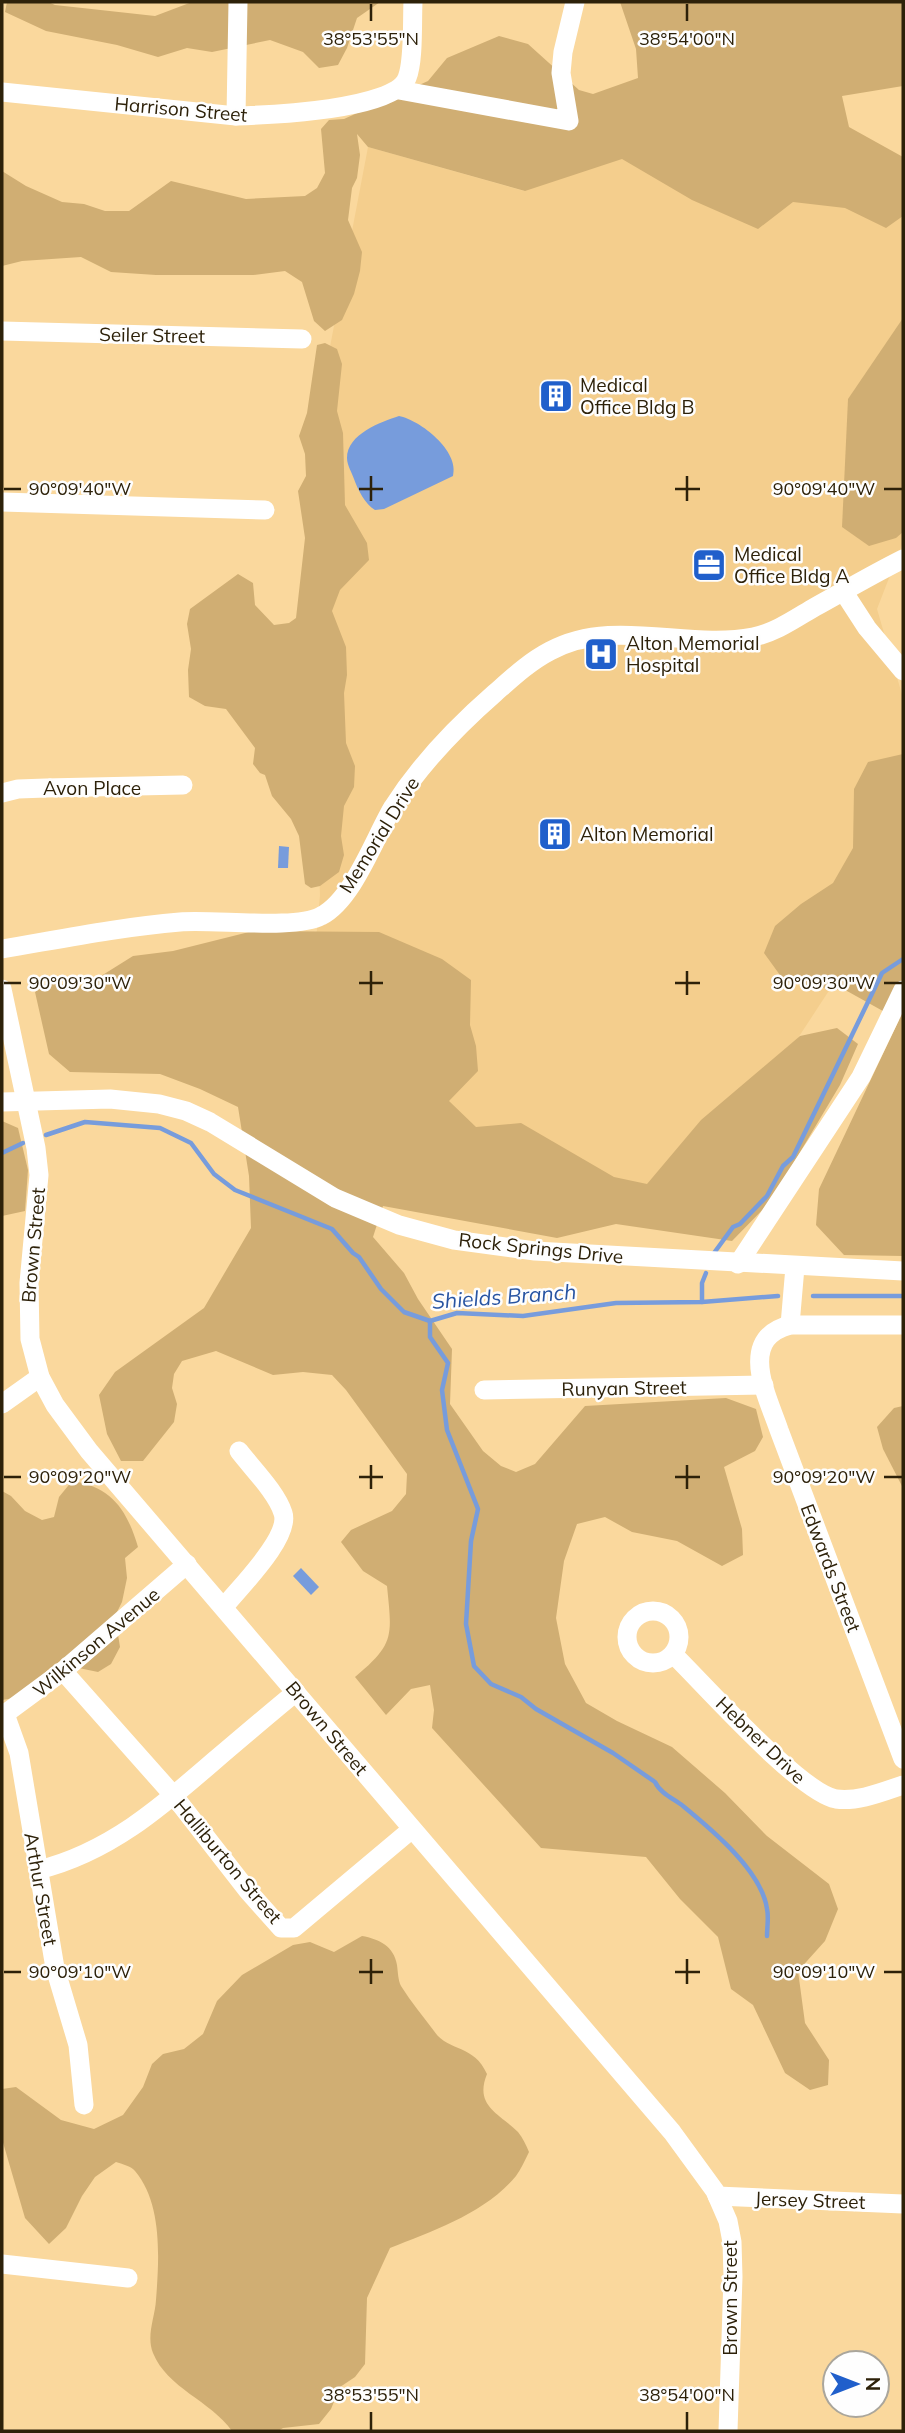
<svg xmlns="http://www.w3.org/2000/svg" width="905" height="2433" viewBox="0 0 905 2433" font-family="Mulish,sans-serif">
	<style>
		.built { fill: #f4ce8d }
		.green { fill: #d0ae73 }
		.water { fill: #779cdc }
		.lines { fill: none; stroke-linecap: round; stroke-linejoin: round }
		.stream { stroke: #779cdc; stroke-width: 4.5 }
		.minor { stroke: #fff; stroke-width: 19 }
		.ticks { fill: none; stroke: #2d2109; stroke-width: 2.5 }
		.labels { text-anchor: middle; stroke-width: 5; stroke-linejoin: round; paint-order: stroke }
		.street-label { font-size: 19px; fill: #2d2109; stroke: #fefefe }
		.poi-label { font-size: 19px; fill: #2d2109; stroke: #fefefe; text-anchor: start }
		.water-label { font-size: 21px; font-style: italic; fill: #2854a1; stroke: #fefefe }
		.ticks-label { font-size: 18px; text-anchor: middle; fill: #2d2109; stroke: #fefefe; stroke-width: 5; stroke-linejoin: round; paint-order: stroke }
	</style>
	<rect width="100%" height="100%" fill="#fad89d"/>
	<polygon class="built" points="565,138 903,196 903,542 877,609 903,698 903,821 868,931 694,1197 647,1213 348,1068 316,940 320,895 309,594 318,410 368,147 524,191"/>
	<g class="green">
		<polygon points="7,2 48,2 55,5 155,16 192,2 380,2 357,18 347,48 338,65 319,68 303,52 270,40 212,52 187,48 158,57 117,45 46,31 5,12"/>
		<polygon points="620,2 903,2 903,86 842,96 849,127 903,157 903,216 886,228 845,208 793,202 758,229 692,200 622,159 525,191 368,147 357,134 360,155 357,178 352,188 348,220 362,252 360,271 354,294 342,320 325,331 314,321 302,282 285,271 253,275 156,275 111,272 81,257 22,261 2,266 2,171 26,186 62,202 84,204 105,211 129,211 171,181 246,199 305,196 317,188 325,173 321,129 329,120 344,119 428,81 447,58 499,36 528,44 579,90 593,94 638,78 636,49"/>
		<polygon points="903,318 903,532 896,538 869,546 842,527 848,399"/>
		<polygon points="325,343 337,349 342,364 337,411 343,433 345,505 367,543 369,560 340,590 332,611 346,647 347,675 344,693 346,743 355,766 354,787 344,806 341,836 344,855 339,872 320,886 311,888 305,884 299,836 291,819 272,796 265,775 260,773 253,764 255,748 226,709 205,706 189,697 188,670 191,649 187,624 190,609 238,574 253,583 255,605 274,625 289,623 296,618 305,538 298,491 306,476 305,454 299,436 307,413 317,345"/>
		<polygon points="903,754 903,1256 844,1255 816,1225 819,1189 899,1020 847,991 785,982 764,953 775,926 801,904 833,883 853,848 854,789 868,762"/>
		<path d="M253,931L379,932L442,959L471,980L470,1025L476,1046L478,1071L449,1101L476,1127L521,1123L614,1177L647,1184L701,1120L800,1036L837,1028L858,1044L840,1085L771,1201L732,1241L616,1224L557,1238L383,1206L373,1237L404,1273L418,1299L452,1349L450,1404L483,1451L501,1466L516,1472L535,1464L585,1406L726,1398L756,1409L763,1437L755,1451L724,1467L742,1529L743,1555L722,1566L677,1541L632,1532L605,1517L577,1524L564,1561L556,1618L565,1664L586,1703L617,1721L672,1747L725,1793L767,1836L829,1884L838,1909L825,1941L798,1971L805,2023L829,2060L828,2085L810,2090L785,2073L753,2005L731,1989L718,1937L680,1899L646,1857L541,1848L432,1728L434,1710L430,1685L411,1689L386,1715L355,1677C395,1644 392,1636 387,1586L363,1571L341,1542L351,1530L392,1511L406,1494L407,1474L346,1390L332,1375L303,1372L273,1375L216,1351L182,1361L174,1374L172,1388L177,1404L174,1422L143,1461H121L107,1434L99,1395L115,1372L204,1308L251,1228L249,1176L238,1107L200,1089L160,1074L70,1072L49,1054L35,992L47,983L85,986L133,956L173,951Z"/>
		<polygon points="2,1121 18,1128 28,1170 25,1211 2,1216"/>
		<polygon points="903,1406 903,1488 883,1449 877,1427 894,1408"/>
		<path d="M72,1481C112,1487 127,1510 138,1547L125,1558L127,1578L122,1602L115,1616L120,1647L111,1664L98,1672L69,1666L50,1668L33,1684L14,1698L2,1700V1491L11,1496L25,1511L42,1520L54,1517L59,1497Z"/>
		<path d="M362,1936C379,1939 394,1946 397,1965C398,1972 398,1980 401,1986C411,2002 423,2016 434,2031C448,2052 474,2044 487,2074C474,2106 499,2113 518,2132C523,2138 526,2145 529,2152C525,2160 521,2169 516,2176C484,2214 434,2230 390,2248L367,2298L365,2364L355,2377L340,2387L331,2409L319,2424L283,2428L278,2431H232C211,2401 167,2388 153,2353C146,2336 155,2317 156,2300C159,2260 163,2204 135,2171C131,2166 122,2164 116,2162L95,2177L82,2196L66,2228L49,2244L25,2218L2,2139V2089L16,2087L61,2120L94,2129L123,2115L143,2087L152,2064L163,2054L184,2049L203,2034L217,2001L242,1975L293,1945L310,1942L334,1952Z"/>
	</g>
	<g class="water">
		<path d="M399,416C420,420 460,451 453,476L384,509L375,510C365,504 358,490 354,479C352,473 347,465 347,458C347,434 381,422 399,416Z"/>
		<polygon points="279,846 289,847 288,868 278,868"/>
		<polygon points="301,1568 319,1587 311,1595 293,1576"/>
	</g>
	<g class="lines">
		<g class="stream">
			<polyline points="46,1135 85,1122 160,1128 191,1143 214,1174 235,1190 332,1229 353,1253 359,1257 381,1289 404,1312 430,1321 457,1313 523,1316 616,1303 702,1302 778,1296"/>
			<polyline points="2,1153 23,1143"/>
			<polyline points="714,1253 733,1227 740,1224 767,1196 783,1166 793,1157 882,973 903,959"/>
			<polyline points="813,1296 903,1296"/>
			<polyline points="702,1302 702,1283 706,1273"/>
			<path d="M430,1321V1337L448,1363L442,1390L447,1430L478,1509L471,1541L466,1624L474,1666L491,1684L521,1697L536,1709L613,1753L655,1782C660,1793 674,1799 683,1806C711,1829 762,1871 767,1909C769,1917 767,1927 767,1936"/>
		</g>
		<g class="minor">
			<polyline points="399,90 569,121 561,73 563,52 575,2"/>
			<path d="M2,92L236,116C269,115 395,110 407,78C414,61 412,21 413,2"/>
			<polyline points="236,116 238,2"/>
			<polyline points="2,331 302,339"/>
			<polyline points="2,502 265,510"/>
			<polyline points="843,591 867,628 903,671"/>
			<polyline points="2,793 18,789 46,788 183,785"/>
			<path d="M2,949C61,939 120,927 180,922C214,919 295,930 321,916C353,900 375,837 393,807C421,763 456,727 495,693C512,678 529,662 550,651C613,617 687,650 753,637C775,633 796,618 815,607C844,591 873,574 903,559"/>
			<polyline points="2,989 36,1148 39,1175 29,1283 30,1339 40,1377 55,1405 89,1451 672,2132 715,2191 728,2221 732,2242 733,2277 728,2431"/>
			<polyline points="2,1102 110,1099 159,1104 186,1111 210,1122 335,1198 399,1225 454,1240 535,1251 903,1271"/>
			<polyline points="738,1264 861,1077 903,990"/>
			<polyline points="790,1325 795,1267"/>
			<path d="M903,1325H790C737,1339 767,1395 779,1430L903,1759"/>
			<polyline points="484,1390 764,1385"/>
			<polyline points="2,1404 40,1377"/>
			<path d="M224,1607C239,1588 291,1537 283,1513C277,1493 252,1468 239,1451"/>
			<circle cx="653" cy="1637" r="26"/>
			<path d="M673,1654C704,1684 799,1792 836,1799C858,1802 882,1792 903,1785"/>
			<polyline points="63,1671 174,1796 248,1891 281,1928 294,1928 300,1923 412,1829"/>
			<polyline points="5,1714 19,1753 55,1968 78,2045 84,2105"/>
			<polyline points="2,1716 63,1671 187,1564"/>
			<path d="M38,1870C108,1853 160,1808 214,1761C241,1738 268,1715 296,1692"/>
			<polyline points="717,2196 903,2204"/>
			<polyline points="2,2264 128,2278"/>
		</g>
	</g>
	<path class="ticks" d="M371,4V21M687,4V21M371,476V501M687,476V501M4,489H21M359,489H383M675,489H700M884,489H902M371,971V995M687,971V995M4,983H21M359,983H383M675,983H700M884,983H902M371,1465V1489M687,1465V1489M4,1477H21M359,1477H383M675,1477H700M884,1477H902M371,1959V1984M687,1959V1984M4,1972H21M359,1972H383M675,1972H700M884,1972H902M371,2412V2430M687,2412V2430"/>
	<defs>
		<g id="building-square" transform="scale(1.75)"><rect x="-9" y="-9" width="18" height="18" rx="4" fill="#205fcb" stroke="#fefefe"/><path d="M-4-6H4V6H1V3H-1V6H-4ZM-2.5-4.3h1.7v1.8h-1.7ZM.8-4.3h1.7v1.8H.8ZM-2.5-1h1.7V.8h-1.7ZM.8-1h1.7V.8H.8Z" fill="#fff"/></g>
		<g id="office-square" transform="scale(1.75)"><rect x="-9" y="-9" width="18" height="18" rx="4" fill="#205fcb" stroke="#fefefe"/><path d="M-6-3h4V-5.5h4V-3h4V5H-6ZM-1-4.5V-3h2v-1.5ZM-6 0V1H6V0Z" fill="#fff"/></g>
		<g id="hospital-square" transform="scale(1.75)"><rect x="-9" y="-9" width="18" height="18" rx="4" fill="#205fcb" stroke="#fefefe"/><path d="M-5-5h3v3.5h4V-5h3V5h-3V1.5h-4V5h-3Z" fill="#fff"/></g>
	</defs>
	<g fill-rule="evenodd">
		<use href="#building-square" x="556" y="396"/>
		<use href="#office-square" x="709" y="565"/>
		<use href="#hospital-square" x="601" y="654"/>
		<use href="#building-square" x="555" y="834"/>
	</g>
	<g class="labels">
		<g class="street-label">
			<text transform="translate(181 109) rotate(5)" y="7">Harrison Street</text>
			<text transform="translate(152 335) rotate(1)" y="7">Seiler Street</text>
			<text x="92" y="795">Avon Place</text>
			<text transform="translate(379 835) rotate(-58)" y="7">Memorial Drive</text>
			<text transform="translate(33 1245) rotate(-85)" y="7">Brown Street</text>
			<text transform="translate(541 1248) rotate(6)" y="7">Rock Springs Drive</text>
			<text transform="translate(624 1388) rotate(-1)" y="7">Runyan Street</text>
			<text transform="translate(831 1568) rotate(69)" y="7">Edwards Street</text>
			<text transform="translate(96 1642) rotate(-40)" y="7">Wilkinson Avenue</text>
			<text transform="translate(327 1728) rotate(50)" y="7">Brown Street</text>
			<text transform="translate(761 1740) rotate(44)" y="7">Hebner Drive</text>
			<text transform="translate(228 1861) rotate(50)" y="7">Halliburton Street</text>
			<text transform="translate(41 1889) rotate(80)" y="7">Arthur Street</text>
			<text transform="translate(810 2200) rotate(2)" y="7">Jersey Street</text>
			<text transform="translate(730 2298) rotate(-90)" y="7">Brown Street</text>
		</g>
		<g class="poi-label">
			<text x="580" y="392">Medical<tspan x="580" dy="22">Office Bldg B</tspan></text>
			<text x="734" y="561">Medical<tspan x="734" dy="22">Office Bldg A</tspan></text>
			<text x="626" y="650">Alton Memorial<tspan x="626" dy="22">Hospital</tspan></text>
			<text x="580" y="841">Alton Memorial</text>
		</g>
		<g class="water-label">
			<text transform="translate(504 1297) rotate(-4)" y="7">Shields Branch</text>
		</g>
	</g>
	<g class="ticks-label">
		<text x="371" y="45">38°53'55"N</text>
		<text x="687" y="45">38°54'00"N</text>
		<text x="80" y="495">90°09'40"W</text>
		<text x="824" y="495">90°09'40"W</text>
		<text x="80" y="989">90°09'30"W</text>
		<text x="824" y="989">90°09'30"W</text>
		<text x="80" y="1483">90°09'20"W</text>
		<text x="824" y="1483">90°09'20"W</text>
		<text x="80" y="1978">90°09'10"W</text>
		<text x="824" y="1978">90°09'10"W</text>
		<text x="371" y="2401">38°53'55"N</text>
		<text x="687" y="2401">38°54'00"N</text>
	</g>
	<rect width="905" height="2433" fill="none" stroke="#2d2109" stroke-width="7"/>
	<g transform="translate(856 2384) rotate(90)"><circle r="33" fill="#fefefe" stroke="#aaa69c" stroke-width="2"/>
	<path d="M0-5L12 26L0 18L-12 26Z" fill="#205fcb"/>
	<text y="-10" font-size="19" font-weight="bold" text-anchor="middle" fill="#2d2109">N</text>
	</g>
</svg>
